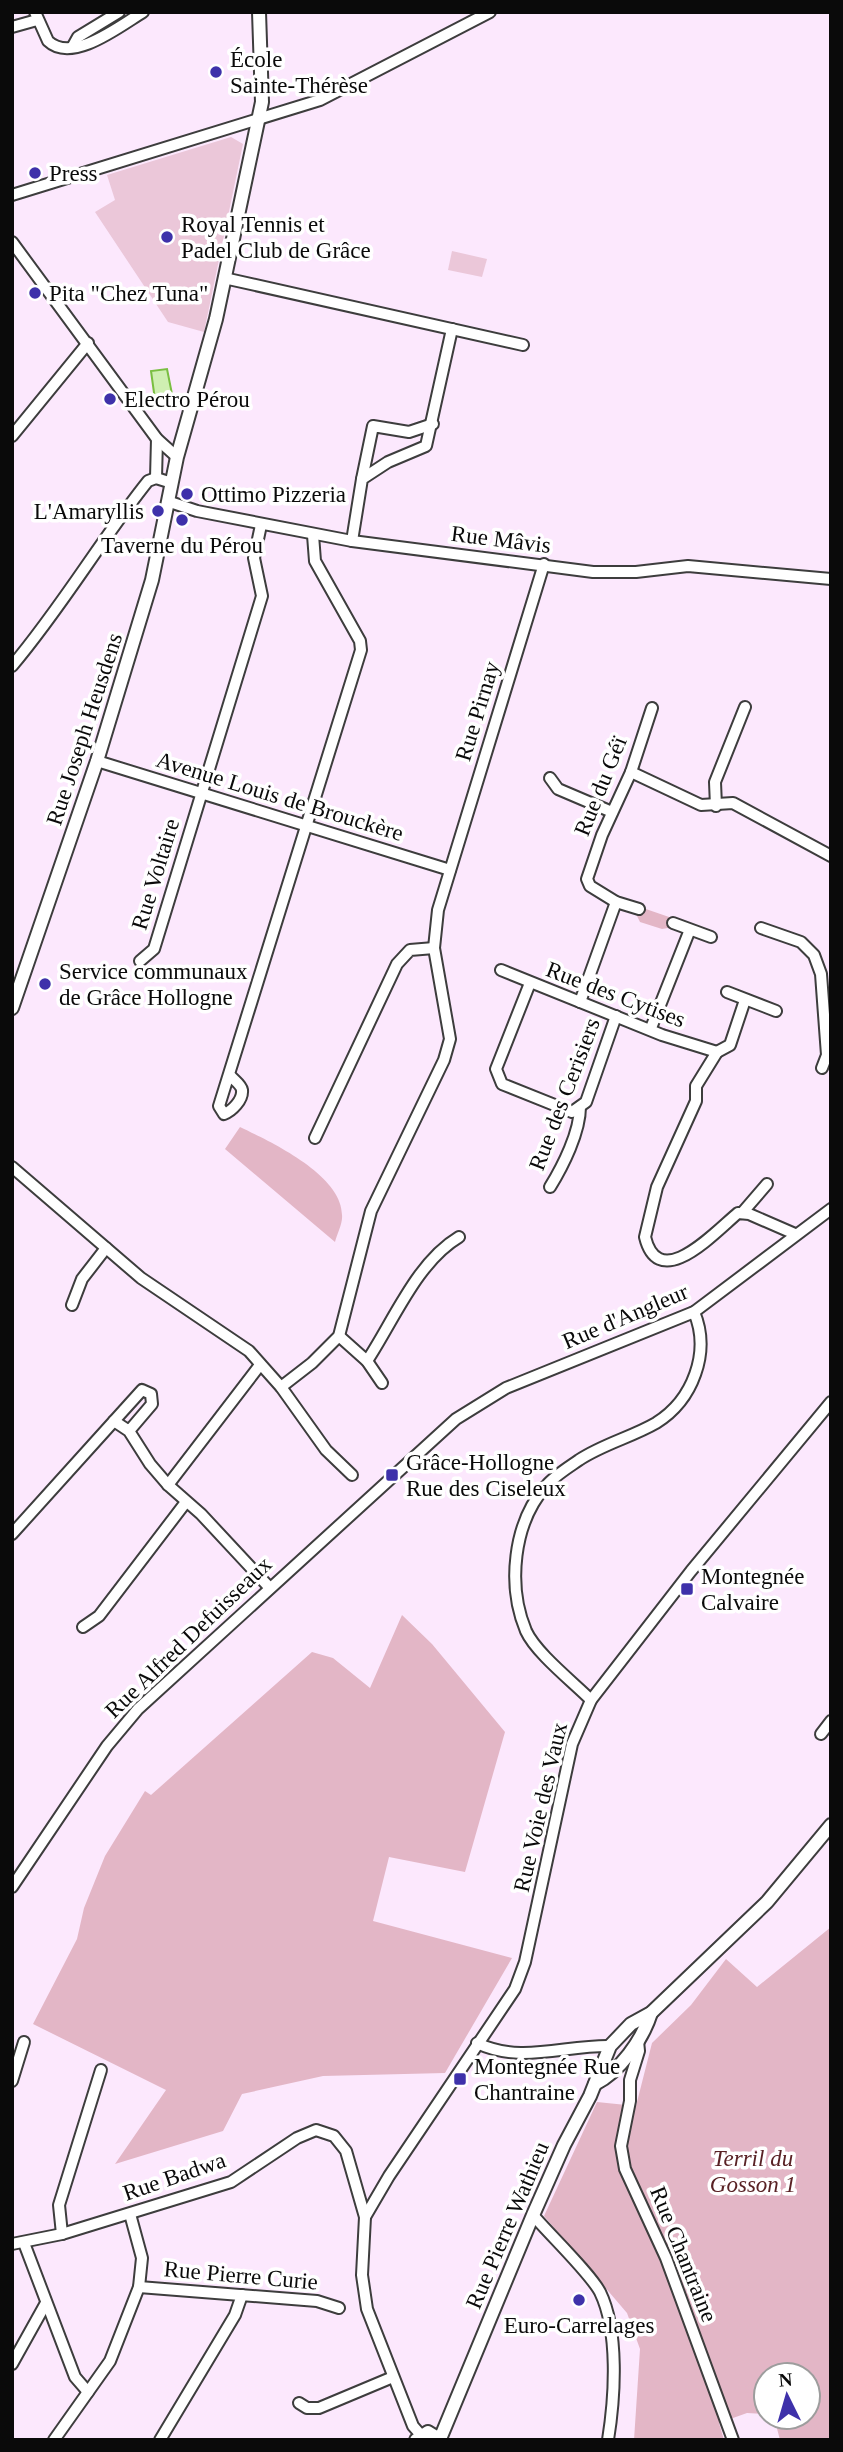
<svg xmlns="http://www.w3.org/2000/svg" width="843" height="2452" viewBox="0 0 843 2452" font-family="Georgia,serif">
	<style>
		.green { fill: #e3b6c6 }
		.pitch { fill: #ebc7d9 }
		.water { fill: #cfefb2; stroke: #79be41; stroke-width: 2 }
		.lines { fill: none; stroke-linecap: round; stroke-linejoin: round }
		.minor-casing { stroke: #3d3d3d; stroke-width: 14 }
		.tertiary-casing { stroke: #3d3d3d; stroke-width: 16 }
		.minor { stroke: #fff; stroke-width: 10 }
		.tertiary { stroke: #fff; stroke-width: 12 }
		.poi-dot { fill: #3e31aa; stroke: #fff; stroke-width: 2.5 }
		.labels { text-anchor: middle; stroke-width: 7; stroke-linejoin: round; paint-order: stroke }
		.poi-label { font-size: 23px; fill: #0a0a0a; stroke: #fff; text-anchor: start }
		.street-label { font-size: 23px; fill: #0a0a0a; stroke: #fff }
		.park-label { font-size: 23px; font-style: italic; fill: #592225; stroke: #fff }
	</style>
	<rect width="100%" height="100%" fill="#fce8fd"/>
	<g class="green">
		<polygon points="640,907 672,918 668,928 662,929 640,922 637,916"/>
		<path d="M240,1127C271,1142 342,1175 342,1215C343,1223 337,1234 335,1242L225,1149Z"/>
		<polygon points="402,1615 432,1644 505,1732 465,1872 389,1857 373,1921 512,1958 445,2073 323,2076 242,2094 223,2131 115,2164 166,2090 33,2024 77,1939 84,1908 105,1856 145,1791 151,1795 312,1652 333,1658 370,1688"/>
		<polygon points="831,1927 831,2440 780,2440 774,2417 808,2417 808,2375 766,2375 766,2414 747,2413 719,2423 724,2440 634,2440 640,2349 627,2313 544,2216 597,2102 636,2106 652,2043 691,2005 726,1959 757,1987"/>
	</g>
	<g class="pitch">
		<polygon points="231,137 243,144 204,332 168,322 95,212 115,200 107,175"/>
		<polygon points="452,251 487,259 482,277 448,270"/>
	</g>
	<polygon class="water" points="167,369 173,399 170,404 160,405 155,400 151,371"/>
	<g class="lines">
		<g class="minor-casing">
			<g id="minor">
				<path d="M35,12L48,41C72,64 120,26 143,12"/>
				<polyline points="12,27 37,20"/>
				<polyline points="73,46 78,37 119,12"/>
				<polyline points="12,195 320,100 490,12"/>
				<polyline points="12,242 157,439 177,457"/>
				<polyline points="224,278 523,345"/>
				<polyline points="12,436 88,343"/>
				<polyline points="156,478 157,439"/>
				<polyline points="362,479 373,426 409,432 433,424"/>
				<polyline points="170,502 197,511 352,541 593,572 636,572 688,566 831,579"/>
				<polyline points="352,541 362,479 388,462 426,446 452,329"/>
				<path d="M12,666C62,607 100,541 148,481L156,478L172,483"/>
				<polyline points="97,761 450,870"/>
				<polyline points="631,772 701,805 733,803 831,856"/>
				<polyline points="550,778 558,789 612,812"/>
				<polyline points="716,806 715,782 745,707"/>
				<polyline points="639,909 616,902 590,886 587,879 602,835 631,772 652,708"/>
				<polyline points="673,923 711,937"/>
				<polyline points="761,928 801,942 814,955 821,974 827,1055 822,1068"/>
				<polyline points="140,961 154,949 262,596 254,558 261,525"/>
				<polyline points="501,970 662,1035 717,1052"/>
				<polyline points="530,983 496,1069 502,1084 572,1112 586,1102 616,1016"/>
				<polyline points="727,992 776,1011"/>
				<polyline points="580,1002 616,902"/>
				<polyline points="651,1028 689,932"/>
				<path d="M717,1052L696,1086V1101L657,1187L645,1237C659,1294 715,1232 738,1213L749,1214L795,1234"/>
				<polyline points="717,1052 730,1045 745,1000"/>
				<path d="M230,1075C233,1080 241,1084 242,1090C243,1100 232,1111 224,1114L219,1106L361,650L360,641L315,561L313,535"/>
				<polyline points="315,1138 397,964 410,950 434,948"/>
				<polyline points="12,1167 141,1278 249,1351 281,1387 326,1450 352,1475"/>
				<path d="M550,1187C563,1166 580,1132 580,1107"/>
				<polyline points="742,1213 767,1184"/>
				<polyline points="72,1305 82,1279 106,1248"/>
				<polyline points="339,1336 367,1361 382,1383"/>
				<path d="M367,1361C394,1320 417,1262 459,1237"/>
				<polyline points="281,1387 312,1363 339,1336 371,1211 444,1060 450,1039 434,948 438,910 544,564"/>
				<polyline points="129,1431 114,1421 142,1390 151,1394 152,1404 129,1431 150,1464 168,1485 201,1514 269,1587"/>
				<polyline points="168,1485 260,1365"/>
				<polyline points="12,1534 114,1421"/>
				<polyline points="83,1627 99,1616 186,1502"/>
				<path d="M591,1700C573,1682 536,1653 526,1631C507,1586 513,1523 546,1486C554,1476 569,1467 579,1460C603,1444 632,1437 656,1423C693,1400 711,1352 694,1312"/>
				<polyline points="821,1734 831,1721"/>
				<polyline points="12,1887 107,1746 138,1709 456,1419 506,1388 694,1312 831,1209"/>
				<polyline points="638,2041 639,2051 630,2080 630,2101 621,2146 625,2169 666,2258 733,2440"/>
				<path d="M477,2043C521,2064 564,2045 610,2046"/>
				<polyline points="12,2081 24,2042"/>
				<path d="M533,2215C549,2234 590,2273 600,2292C619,2331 615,2397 608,2440"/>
				<polyline points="365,2217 389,2176 515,1989 525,1962 572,1744 591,1700 691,1571 831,1402"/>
				<polyline points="62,2234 59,2205 101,2070"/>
				<polyline points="24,2243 75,2377 88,2392"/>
				<polyline points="12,2244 62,2234 231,2182 297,2138 316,2130 334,2136 346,2151 365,2217 362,2275 367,2309 413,2426 420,2434"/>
				<polyline points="139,2287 317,2301 339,2308"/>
				<polyline points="12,2364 46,2303"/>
				<polyline points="299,2403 307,2408 319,2408 393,2377"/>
				<polyline points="54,2440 110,2361 139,2287 142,2258 130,2214"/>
				<polyline points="160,2440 235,2315 242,2295"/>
			</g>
		</g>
		<g class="tertiary-casing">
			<g id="tertiary">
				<polyline points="12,1008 97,761 152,580 177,457 216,319 262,102 259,12"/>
				<path d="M595,2084C620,2071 642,2041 651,2013"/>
				<polyline points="440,2439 533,2215 564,2145 590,2096 610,2046 631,2024 651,2013 767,1902 831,1825"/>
				<polyline points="416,2440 428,2432 441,2440"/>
			</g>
		</g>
		<use href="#minor" class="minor"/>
		<use href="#tertiary" class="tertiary"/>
	</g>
	<g class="poi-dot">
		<circle cx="216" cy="72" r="7"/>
		<circle cx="35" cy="173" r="7"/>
		<circle cx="167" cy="237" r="7"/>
		<circle cx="35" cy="293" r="7"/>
		<circle cx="110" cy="399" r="7"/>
		<circle cx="187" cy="494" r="7"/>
		<circle cx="158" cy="511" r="7"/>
		<circle cx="182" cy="520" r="7"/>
		<circle cx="45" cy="984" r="7"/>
		<rect x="385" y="1468" width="14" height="14" rx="3.5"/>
		<rect x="680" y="1582" width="14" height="14" rx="3.5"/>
		<rect x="453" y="2072" width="14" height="14" rx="3.5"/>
		<circle cx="579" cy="2300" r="7"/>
	</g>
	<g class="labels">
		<g class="poi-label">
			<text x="230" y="67">École<tspan x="230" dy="26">Sainte-Thérèse</tspan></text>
			<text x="49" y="181">Press</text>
			<text x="181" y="232">Royal Tennis et<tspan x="181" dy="26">Padel Club de Grâce</tspan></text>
			<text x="49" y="301">Pita "Chez Tuna"</text>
			<text x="124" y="407">Electro Pérou</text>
			<text x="201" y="502">Ottimo Pizzeria</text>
			<text x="144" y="519" text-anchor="end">L'Amaryllis</text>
			<text x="182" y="553" text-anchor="middle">Taverne du Pérou</text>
			<text x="59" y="979">Service communaux<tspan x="59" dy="26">de Grâce Hollogne</tspan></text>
			<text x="406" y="1470">Grâce-Hollogne<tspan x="406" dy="26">Rue des Ciseleux</tspan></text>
			<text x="701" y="1584">Montegnée<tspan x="701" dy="26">Calvaire</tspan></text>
			<text x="474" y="2074">Montegnée Rue<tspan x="474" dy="26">Chantraine</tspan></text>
			<text x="579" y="2333" text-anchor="middle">Euro-Carrelages</text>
		</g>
		<g class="street-label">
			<text transform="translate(501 539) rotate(7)" y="8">Rue Mâvis</text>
			<text transform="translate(477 711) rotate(-73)" y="8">Rue Pirnay</text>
			<text transform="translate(84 729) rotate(-72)" y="8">Rue Joseph Heusdens</text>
			<text transform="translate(600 786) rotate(-68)" y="8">Rue du Géï</text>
			<text transform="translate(280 796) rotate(17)" y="8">Avenue Louis de Brouckère</text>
			<text transform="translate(155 874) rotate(-73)" y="8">Rue Voltaire</text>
			<text transform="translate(616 994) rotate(21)" y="8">Rue des Cytises</text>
			<text transform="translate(564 1094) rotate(-69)" y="8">Rue des Cerisiers</text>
			<text transform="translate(625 1316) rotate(-23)" y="8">Rue d'Angleur</text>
			<text transform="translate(188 1637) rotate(-44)" y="8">Rue Alfred Defuisseaux</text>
			<text transform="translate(540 1807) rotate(-77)" y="8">Rue Voie des Vaux</text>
			<text transform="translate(174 2176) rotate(-19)" y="8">Rue Badwa</text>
			<text transform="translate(507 2225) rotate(-67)" y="8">Rue Pierre Wathieu</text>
			<text transform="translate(684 2254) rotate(68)" y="8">Rue Chantraine</text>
			<text transform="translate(241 2275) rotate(5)" y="8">Rue Pierre Curie</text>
		</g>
		<g class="park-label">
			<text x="753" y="2166">Terril du<tspan x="753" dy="26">Gosson 1</tspan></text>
		</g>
	</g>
	<rect width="843" height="2452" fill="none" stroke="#0a0a0a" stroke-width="28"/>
	<g transform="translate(787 2396) rotate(355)"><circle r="33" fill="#ffffff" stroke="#9d9d9d" stroke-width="2"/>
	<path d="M0-5L12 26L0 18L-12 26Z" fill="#3e31aa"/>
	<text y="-10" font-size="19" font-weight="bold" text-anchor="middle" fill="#0a0a0a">N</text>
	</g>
</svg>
